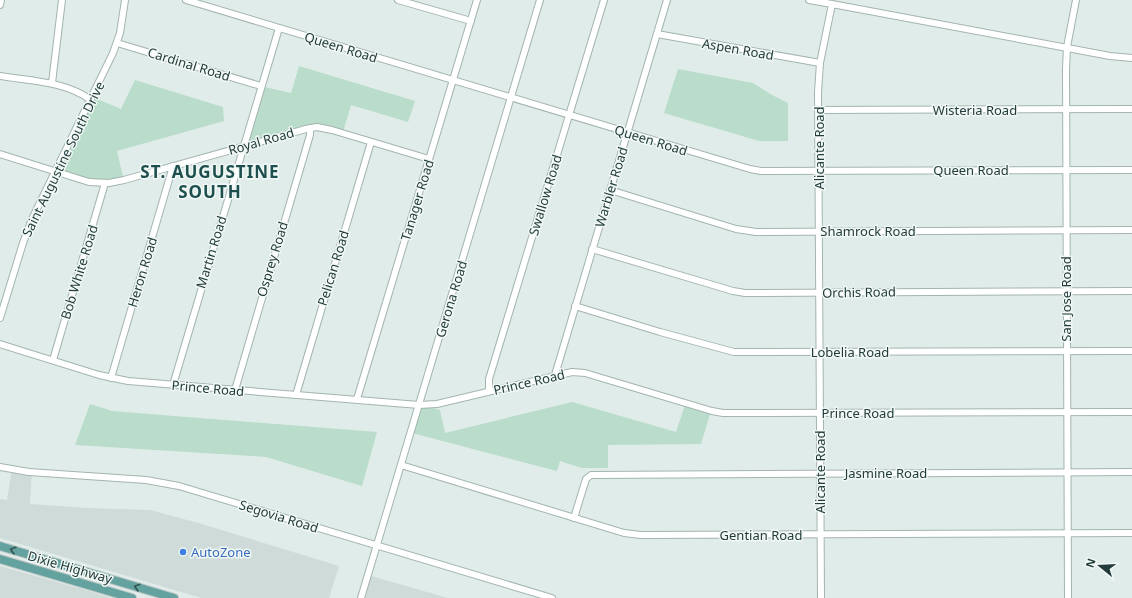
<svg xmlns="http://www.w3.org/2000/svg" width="1132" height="598" viewBox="0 0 1132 598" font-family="'Noto Sans',sans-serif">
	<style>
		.built { fill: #cfdbd8 }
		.green { fill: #b9ddca }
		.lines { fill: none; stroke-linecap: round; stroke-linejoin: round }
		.minor-casing { stroke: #a3b4b1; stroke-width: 8 }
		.major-casing { stroke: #c1c8c8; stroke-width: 10 }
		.minor { stroke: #fff; stroke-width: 6 }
		.major { stroke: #64a29f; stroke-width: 8 }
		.oneway { stroke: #325654 }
		.shop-dot { fill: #3f7fe0; stroke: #f1f8f6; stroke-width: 1.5 }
		.labels { text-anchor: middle; stroke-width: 3; stroke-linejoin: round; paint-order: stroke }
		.street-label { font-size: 13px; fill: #213c3b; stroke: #f1f8f6 }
		.shop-label { font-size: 13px; fill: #366cbe; stroke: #f1f8f6; text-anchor: start }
		.district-label { font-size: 17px; font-weight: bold; letter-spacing: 1px; fill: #1c4f4d; stroke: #f1f8f6 }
	</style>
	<rect width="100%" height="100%" fill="#e0ece9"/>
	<g class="built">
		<polygon points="12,469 32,471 30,504 87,508 150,510 202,524 339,566 329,598 201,598 0,538 0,499 7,500"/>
		<polygon points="0,566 92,592 111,598 0,598"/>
		<polygon points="368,575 448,598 361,598"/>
	</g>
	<g class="green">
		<polygon points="299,66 415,101 408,122 351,105 343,132 323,127 244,147 260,86 291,93"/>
		<polygon points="678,69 753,83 772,95 788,103 788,141 759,141 664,113"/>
		<polygon points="135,80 223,107 224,121 117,151 124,181 104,184 58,172 95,98 121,109"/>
		<polygon points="572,402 676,432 686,402 711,411 701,444 608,445 608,468 582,468 560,461 557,471 412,433 419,404 440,410 445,433"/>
		<polygon points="90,404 112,411 377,432 362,486 266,457 75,445"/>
	</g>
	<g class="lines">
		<g class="minor-casing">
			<g id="minor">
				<polyline points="186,0 750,169 761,171 1132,170"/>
				<polyline points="398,0 471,21"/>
				<polyline points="809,0 832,4"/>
				<polyline points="0,5 1,0"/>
				<polyline points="657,34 820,63"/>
				<polyline points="117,43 261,86"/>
				<path d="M0,76C31,81 64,81 91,100"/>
				<polyline points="52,83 62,0"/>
				<polyline points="819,110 1132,109"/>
				<polyline points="0,154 89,182 109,183 124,180 306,129 317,127 332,130 429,159"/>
				<polyline points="610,190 736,229 756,232 1132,230"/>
				<polyline points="592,249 733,291 745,293 1132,291"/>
				<polyline points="575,306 660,332 734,352 1132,351"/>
				<polyline points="0,318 23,243 32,219 113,53 120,33 125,0"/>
				<polyline points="0,344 99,375 128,381 419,405 437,404 572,372 585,373 712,411 723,413 1132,412"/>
				<polyline points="53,360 105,183"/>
				<polyline points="555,375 667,0"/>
				<polyline points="111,378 173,166"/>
				<polyline points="173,385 279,28"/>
				<polyline points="235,390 310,135 310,128"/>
				<polyline points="489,391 489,379 604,0"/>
				<polyline points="296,395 371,142"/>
				<polyline points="357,399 477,0"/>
				<polyline points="401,465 624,533 641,535 1132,533"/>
				<polyline points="0,467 29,472 146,480 179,486 552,598"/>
				<polyline points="574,518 586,479 591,475 1132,472"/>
				<polyline points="361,598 540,0"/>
				<polyline points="821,598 818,92 820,63 832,4 1110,56 1132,58"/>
				<polyline points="1068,598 1066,69 1067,47 1076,0"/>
			</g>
		</g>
		<g class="major-casing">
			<g id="major">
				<polyline points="0,546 174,598"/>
				<polyline points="0,559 132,598"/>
			</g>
		</g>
		<use href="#minor" class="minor"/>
		<use href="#major" class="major"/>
	</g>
	<defs><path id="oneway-chevron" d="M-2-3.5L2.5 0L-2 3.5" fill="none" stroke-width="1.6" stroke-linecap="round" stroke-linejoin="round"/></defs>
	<g class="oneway">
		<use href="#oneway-chevron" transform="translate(13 550) rotate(-163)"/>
		<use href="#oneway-chevron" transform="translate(137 587) rotate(-163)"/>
	</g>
	<circle class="shop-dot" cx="183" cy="552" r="4"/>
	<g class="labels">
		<g class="street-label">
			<text transform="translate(341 47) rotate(17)" y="5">Queen Road</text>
			<text transform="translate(738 49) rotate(10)" y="5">Aspen Road</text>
			<text transform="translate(189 64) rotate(17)" y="5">Cardinal Road</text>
			<text x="975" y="115">Wisteria Road</text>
			<text transform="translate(651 140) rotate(17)" y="5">Queen Road</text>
			<text transform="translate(261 141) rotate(-16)" y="5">Royal Road</text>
			<text transform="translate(819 148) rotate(-90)" y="5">Alicante Road</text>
			<text transform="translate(63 159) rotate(-64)" y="5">Saint Augustine South Drive</text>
			<text x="971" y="175">Queen Road</text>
			<text transform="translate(611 187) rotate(-73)" y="5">Warbler Road</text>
			<text transform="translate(545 195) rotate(-73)" y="5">Swallow Road</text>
			<text transform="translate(417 200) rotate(-73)" y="5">Tanager Road</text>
			<text x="868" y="236">Shamrock Road</text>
			<text transform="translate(211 252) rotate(-73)" y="5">Martin Road</text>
			<text transform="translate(272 259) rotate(-73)" y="5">Osprey Road</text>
			<text transform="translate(333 268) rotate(-73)" y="5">Pelican Road</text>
			<text transform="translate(79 272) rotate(-73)" y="5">Bob White Road</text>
			<text transform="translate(142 272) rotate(-73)" y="5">Heron Road</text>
			<text transform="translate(859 292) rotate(-1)" y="5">Orchis Road</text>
			<text transform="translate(451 299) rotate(-73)" y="5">Gerona Road</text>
			<text transform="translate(1066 299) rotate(-90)" y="5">San Jose Road</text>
			<text x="850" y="357">Lobelia Road</text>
			<text transform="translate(529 382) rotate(-13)" y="5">Prince Road</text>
			<text transform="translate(208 388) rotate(5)" y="5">Prince Road</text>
			<text x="858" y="418">Prince Road</text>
			<text transform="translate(820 472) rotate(-90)" y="5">Alicante Road</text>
			<text x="886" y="478">Jasmine Road</text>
			<text transform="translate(279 516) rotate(17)" y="5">Segovia Road</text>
			<text x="761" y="540">Gentian Road</text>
			<text transform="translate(70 567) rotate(16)" y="5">Dixie Highway</text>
		</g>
		<g class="shop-label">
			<text x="191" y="557">AutoZone</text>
		</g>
		<g class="district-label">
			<text x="210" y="178">ST. AUGUSTINE<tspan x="210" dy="20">SOUTH</tspan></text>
		</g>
	</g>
	<g transform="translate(1100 566) rotate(288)" stroke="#f1f8f6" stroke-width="3" paint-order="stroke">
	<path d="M0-3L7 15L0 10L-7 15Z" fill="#213c3b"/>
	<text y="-6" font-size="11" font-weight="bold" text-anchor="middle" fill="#213c3b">N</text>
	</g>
</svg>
